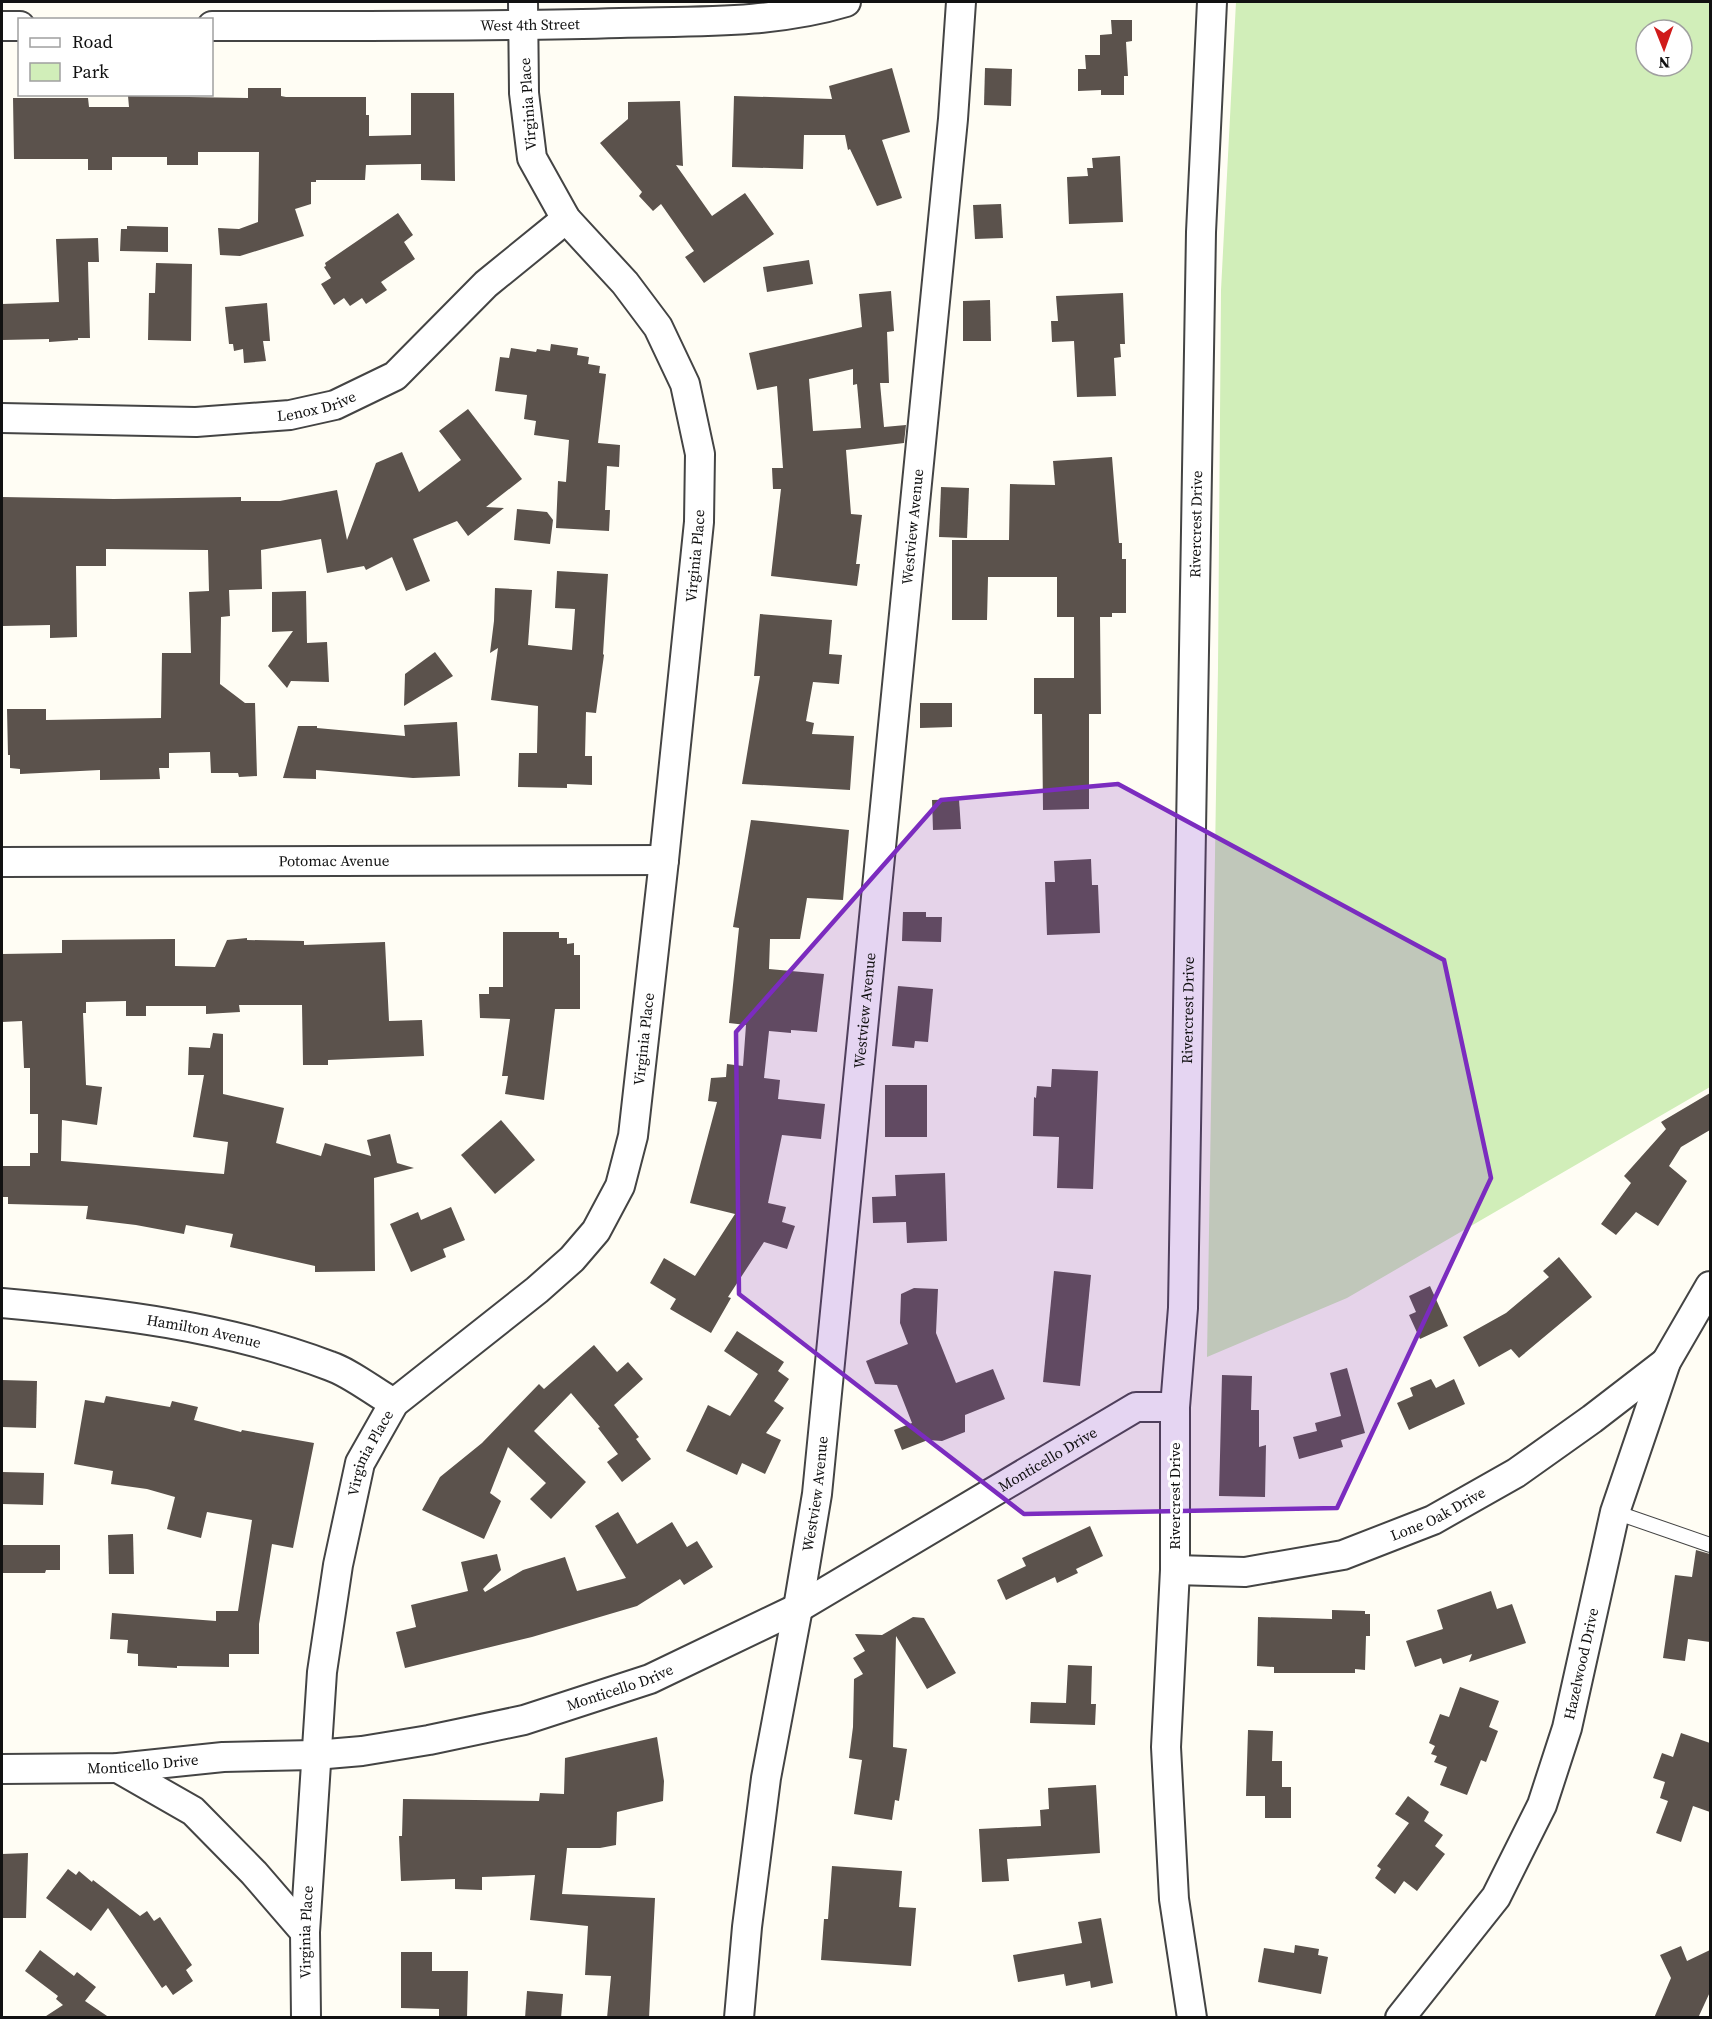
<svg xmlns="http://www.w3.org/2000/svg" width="1712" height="2019" viewBox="0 0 1712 2019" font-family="'Source Serif 4',serif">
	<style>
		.green { fill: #d1eeb9; fill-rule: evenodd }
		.building { fill: #5b524c; fill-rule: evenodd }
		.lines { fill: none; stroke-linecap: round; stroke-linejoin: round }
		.lane-casing { stroke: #444; stroke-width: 16 }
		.street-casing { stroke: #444; stroke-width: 32 }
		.lane { stroke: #fff; stroke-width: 14 }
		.street { stroke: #fff; stroke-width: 28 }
		.marked { fill: #7b2cbf; fill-opacity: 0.2; stroke: #7b2cbf; stroke-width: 4.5; stroke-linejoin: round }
		.labels { text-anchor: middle; stroke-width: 6; stroke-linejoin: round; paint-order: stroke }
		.street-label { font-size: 15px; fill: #111; stroke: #fff }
	</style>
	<rect width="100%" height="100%" fill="#fffdf4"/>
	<path class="green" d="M1236,2H1710V1087L1347,1298L1207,1357L1218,668L1221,290ZM1646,30H1682V66H1646Z"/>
	<g class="building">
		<polygon points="1111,20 1132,20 1132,41 1126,42 1128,76 1124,76 1124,95 1101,95 1101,90 1078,91 1078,69 1086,69 1085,55 1100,55 1100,35 1112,34"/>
		<polygon points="892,68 910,132 882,140 902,198 877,206 850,149 848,150 845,135 804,135 803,169 732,167 734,96 832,99 829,86"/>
		<polygon points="985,68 1012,69 1011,106 984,105"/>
		<polygon points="248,88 281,88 281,96 286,97 366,97 366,115 369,115 369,136 411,135 411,93 454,93 455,181 421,180 421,164 366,165 365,180 316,180 316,182 311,182 311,204 295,209 304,236 240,256 220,255 218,228 239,229 258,222 259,152 198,152 198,165 167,165 167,157 112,157 112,170 88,170 88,159 14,159 13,98 88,98 89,107 129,107 128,96 248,98"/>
		<polygon points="680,101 683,166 676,165 712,216 745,193 774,234 704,283 685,257 694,251 661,204 653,211 639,196 642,192 600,143 628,119 628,102"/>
		<polygon points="1120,156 1123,222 1069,224 1067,177 1088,176 1087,168 1093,168 1092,158"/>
		<polygon points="1001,204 1003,238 975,239 973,205"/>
		<polygon points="398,213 413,235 404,242 415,259 381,282 387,290 366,304 362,298 350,306 344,298 334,305 321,284 331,278 324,267 326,266 325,263"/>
		<polygon points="127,226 168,227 168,252 120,251 121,229 127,229"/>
		<polygon points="98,238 99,262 88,262 90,338 78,338 78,340 49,342 49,339 2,340 2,304 59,302 56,239"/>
		<polygon points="809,260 813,284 767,292 763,267"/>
		<polygon points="156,263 192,264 191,341 148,340 149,293 155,293"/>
		<path d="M891,291L894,331L887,332L889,383H880L884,427L906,425L904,443L846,450L851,514L862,515L856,564H860L857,586L771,576L781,489H773L772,468H783L777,386L757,390L749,353L862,327L859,294ZM853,369V385L857,384L861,428L813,431L809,379Z"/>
		<polygon points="1123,293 1125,344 1120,344 1121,357 1114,358 1116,396 1077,397 1074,341 1052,342 1051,321 1058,321 1056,296"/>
		<polygon points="990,300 991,341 963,341 963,301"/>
		<polygon points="267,303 270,341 263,341 266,361 244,363 243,349 234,351 233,344 229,344 225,307"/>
		<polygon points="551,344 578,348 577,355 589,357 588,364 600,366 599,373 606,374 598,443 620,445 619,467 607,466 605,510 610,510 609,531 556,528 558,481 566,482 569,440 534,435 536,421 524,419 527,395 495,391 500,357 509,358 511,348 536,352 537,349 550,351"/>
		<polygon points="468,409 522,479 486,507 504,508 468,536 457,521 413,539 430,581 406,591 392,557 366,570 364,566 327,573 321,539 261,550 262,589 229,590 230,616 221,617 220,684 245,703 255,703 257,776 239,777 238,773 211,773 210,752 169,753 169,768 159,768 160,779 100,780 100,770 20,774 20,769 10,768 10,755 8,755 7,709 46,709 46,720 161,718 162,653 191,653 189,592 209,591 208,550 106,549 106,566 76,566 77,637 50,638 50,625 3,626 2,497 114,499 241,497 241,501 280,501 337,490 347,540 376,463 402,452 419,492 461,460 439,431"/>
		<polygon points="1112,457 1119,543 1122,543 1122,559 1126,559 1126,613 1112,613 1112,617 1100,617 1101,714 1089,714 1089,809 1043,810 1042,714 1034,714 1034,678 1074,678 1074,617 1057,617 1057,577 988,577 987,620 952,620 952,540 1009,540 1010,484 1055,485 1053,461"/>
		<polygon points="941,487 969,488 967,538 939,537"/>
		<polygon points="517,509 547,512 553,520 550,544 514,540"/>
		<polygon points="557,571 608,574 603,654 604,655 596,713 586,712 585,756 592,756 592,785 567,784 567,788 518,787 519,753 537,753 538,706 491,700 498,648 490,653 494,621 495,588 532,590 528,645 572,650 575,609 555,608"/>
		<polygon points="306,591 307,643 327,642 329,682 291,681 287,688 268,666 293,631 272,632 272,592"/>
		<polygon points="760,614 832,620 829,654 842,655 839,684 813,682 806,721 814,723 812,734 854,736 850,790 742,784 760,676 754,676"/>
		<polygon points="435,652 453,676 404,706 405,674"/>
		<polygon points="920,703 952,703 952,727 920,728"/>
		<polygon points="457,722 460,776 413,778 316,770 316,779 283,778 298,726 317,726 317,728 405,736 404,725"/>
		<polygon points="959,799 961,829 933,830 932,800"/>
		<polygon points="751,820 849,830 843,900 807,898 800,939 770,939 769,969 824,974 817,1032 791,1030 791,1033 769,1031 764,1078 780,1080 778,1099 825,1104 821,1139 782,1135 768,1203 786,1207 782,1222 795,1226 787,1249 764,1242 728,1297 731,1298 711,1333 670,1309 676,1299 650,1283 664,1258 695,1276 735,1214 690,1203 717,1102 708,1101 711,1078 726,1077 727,1064 743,1066 746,1025 729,1023 739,928 733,927"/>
		<polygon points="1091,859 1092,885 1098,885 1100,933 1047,935 1045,882 1055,882 1054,861"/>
		<polygon points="903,912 926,912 926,917 942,917 941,942 902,941"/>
		<polygon points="503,932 559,932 559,938 567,938 567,944 574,943 574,955 580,955 580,1009 555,1009 544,1100 505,1094 508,1076 502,1076 510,1019 480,1018 479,994 489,994 489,987 503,987"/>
		<polygon points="247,938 247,940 304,941 304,945 385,942 389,1021 422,1020 424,1056 328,1060 328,1065 303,1065 302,1005 239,1005 240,1012 206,1014 206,1006 146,1006 146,1016 126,1016 126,1001 86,1002 86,1013 83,1013 86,1085 102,1087 97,1125 62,1120 61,1161 224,1174 228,1142 193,1137 204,1075 188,1075 189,1047 210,1048 213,1033 223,1034 223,1094 284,1108 276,1143 321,1156 325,1143 371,1156 367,1140 390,1134 397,1163 414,1168 374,1178 375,1271 315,1272 315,1266 230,1247 233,1234 186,1225 184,1234 136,1225 86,1219 88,1206 8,1204 8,1197 2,1197 2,1166 30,1166 30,1153 38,1153 38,1114 30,1114 30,1068 24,1068 22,1021 2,1022 2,954 62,953 62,940 175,939 175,966 215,967 227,940"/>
		<polygon points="898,986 933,989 928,1042 915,1041 914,1048 892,1046"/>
		<polygon points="1052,1069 1098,1071 1093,1189 1057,1188 1059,1137 1033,1136 1034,1097 1036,1098 1037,1086 1051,1087"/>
		<rect x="885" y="1085" width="42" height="52"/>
		<polygon points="1710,1093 1710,1130 1681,1147 1669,1166 1687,1181 1658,1226 1636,1212 1616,1235 1601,1224 1631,1183 1624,1176 1666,1129 1661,1122"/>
		<polygon points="501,1120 535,1160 495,1194 461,1155"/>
		<polygon points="945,1173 947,1241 907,1243 906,1222 873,1223 872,1197 896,1196 895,1175"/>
		<polygon points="451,1207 465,1240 443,1249 446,1257 411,1272 390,1224 418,1212 421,1220"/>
		<polygon points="1559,1257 1592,1297 1519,1358 1511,1349 1479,1367 1463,1337 1506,1313 1549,1277 1543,1271"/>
		<polygon points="1054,1271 1091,1275 1080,1386 1043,1382"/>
		<polygon points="1430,1286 1448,1326 1420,1339 1409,1315 1416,1312 1409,1296"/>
		<polygon points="914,1288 938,1289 936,1333 956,1383 993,1369 1005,1399 965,1415 965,1432 942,1441 928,1440 902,1450 894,1430 912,1423 897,1385 875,1384 866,1361 908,1344 900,1323 901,1294"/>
		<polygon points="737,1331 784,1362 778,1371 789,1379 774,1401 784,1408 766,1433 781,1440 765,1474 742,1463 737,1475 686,1451 708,1405 730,1416 758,1374 724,1351"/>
		<polygon points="594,1345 617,1372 628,1362 643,1379 614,1405 639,1437 636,1439 651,1459 622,1482 607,1462 618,1454 598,1428 600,1427 571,1393 534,1431 586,1482 551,1519 530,1499 546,1483 508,1447 490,1493 501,1501 484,1539 422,1510 440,1477 482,1443 539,1384 544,1389"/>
		<polygon points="1347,1368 1365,1433 1341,1440 1343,1447 1299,1459 1293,1437 1317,1431 1315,1423 1341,1416 1330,1373"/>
		<polygon points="1222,1375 1252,1376 1251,1410 1259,1410 1259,1447 1266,1445 1265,1497 1219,1496"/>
		<polygon points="1431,1379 1436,1388 1454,1379 1465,1404 1409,1430 1397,1403 1413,1396 1410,1388"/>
		<polygon points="2,1380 37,1381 36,1428 2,1427"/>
		<polygon points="106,1396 170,1407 172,1401 198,1407 194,1420 241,1432 242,1430 314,1443 293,1548 272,1544 259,1624 259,1654 229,1654 229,1667 177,1666 177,1668 138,1666 138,1654 127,1653 128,1640 110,1639 112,1613 216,1621 216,1611 238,1611 252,1520 207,1512 201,1538 167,1529 175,1497 147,1489 111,1484 113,1471 74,1464 85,1400 104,1403"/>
		<polygon points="2,1472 44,1473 43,1505 2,1504"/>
		<polygon points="618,1512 637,1544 672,1522 687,1547 697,1541 713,1567 684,1585 680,1579 637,1606 532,1637 405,1668 396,1632 416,1627 411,1605 468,1591 461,1562 497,1554 501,1570 483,1589 485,1592 523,1570 565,1557 577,1591 626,1578 595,1526"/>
		<polygon points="1090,1526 1103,1556 1076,1569 1078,1573 1057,1583 1055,1577 1006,1600 997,1580 1026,1566 1022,1558"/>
		<polygon points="133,1534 134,1574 109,1574 108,1535"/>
		<polygon points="2,1545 60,1545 60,1570 46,1570 45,1573 2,1573"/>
		<polygon points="1696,1550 1710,1554 1710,1642 1688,1639 1685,1661 1663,1658 1675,1575 1692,1577"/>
		<polygon points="1491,1591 1497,1609 1512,1604 1526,1643 1469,1662 1472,1654 1443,1664 1441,1658 1415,1667 1406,1641 1443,1629 1437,1610"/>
		<polygon points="1332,1610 1365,1611 1365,1614 1370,1614 1370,1636 1366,1636 1365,1670 1355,1669 1355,1673 1274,1673 1274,1667 1257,1666 1258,1617 1332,1619"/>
		<polygon points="913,1617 924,1618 956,1673 927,1689 896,1636 893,1747 907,1749 899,1801 895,1800 892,1820 854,1814 862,1760 849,1758 853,1727 854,1679 863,1674 853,1658 865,1651 855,1634 882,1635"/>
		<polygon points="1068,1665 1092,1666 1091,1704 1096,1704 1095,1725 1030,1723 1031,1702 1066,1703"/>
		<polygon points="1460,1687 1499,1701 1489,1727 1498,1731 1486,1762 1481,1760 1467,1795 1440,1785 1447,1767 1434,1762 1437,1756 1431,1754 1435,1746 1429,1743 1440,1714 1449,1717"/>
		<polygon points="1248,1730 1273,1731 1272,1761 1282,1761 1282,1787 1291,1787 1291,1818 1265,1818 1265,1796 1246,1796"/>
		<polygon points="1681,1733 1710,1743 1710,1812 1693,1806 1681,1842 1656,1833 1668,1801 1660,1798 1665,1782 1653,1778 1662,1753 1673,1757"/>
		<polygon points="657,1737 664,1781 663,1801 617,1812 616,1845 600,1848 567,1848 562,1894 655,1898 649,2018 607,2018 611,1976 585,1975 588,1926 530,1920 535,1875 482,1877 482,1890 455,1889 455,1879 401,1881 399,1836 402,1836 403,1799 539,1801 540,1793 564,1794 565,1758"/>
		<polygon points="1096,1785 1100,1853 1007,1859 1009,1881 982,1882 979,1829 1041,1826 1040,1810 1049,1809 1048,1788"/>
		<polygon points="1408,1796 1429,1812 1424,1821 1443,1835 1435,1846 1445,1854 1417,1891 1404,1881 1395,1894 1375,1878 1381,1869 1377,1866 1409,1823 1395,1814"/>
		<polygon points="28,1853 26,1918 2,1918 2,1854"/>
		<polygon points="832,1866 902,1871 899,1907 916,1908 911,1966 821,1960 824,1919 828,1919"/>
		<polygon points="68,1869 76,1875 79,1871 92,1882 93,1880 140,1916 147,1911 154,1921 160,1917 192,1965 186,1970 193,1981 173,1995 166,1985 162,1988 108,1908 91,1931 46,1898"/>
		<polygon points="1101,1918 1113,1983 1091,1988 1090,1981 1066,1986 1064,1974 1018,1982 1013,1955 1082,1943 1078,1922"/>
		<polygon points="1295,1945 1319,1949 1318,1955 1328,1957 1321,1994 1258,1982 1264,1948 1294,1953"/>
		<polygon points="1681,1946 1687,1961 1710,1950 1710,1992 1698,2018 1654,2018 1671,1978 1660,1955"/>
		<polygon points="40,1950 74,1976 77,1972 96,1987 85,2001 110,2018 43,2018 63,2005 56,1999 58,1996 25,1971"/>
		<polygon points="401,1952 432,1952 432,1971 468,1971 467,2018 439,2018 439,2009 401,2008"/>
		<polygon points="527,1991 563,1994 561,2018 525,2018"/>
	</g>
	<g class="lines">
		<g class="lane-casing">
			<polyline id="lane" points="1615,1512 1710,1545"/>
		</g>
		<g class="street-casing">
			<g id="street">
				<polyline points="2,26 20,26"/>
				<path id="s1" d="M212,26C348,26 484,27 620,23C696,21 773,24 846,2"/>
				<path id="s2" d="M2,418L196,422L290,415L335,405L395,376L486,284L566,219"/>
				<path id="s3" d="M2,862L664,860"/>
				<path id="s4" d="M2,1303C113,1313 225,1326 330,1366C351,1373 374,1392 394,1403"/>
				<path id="s5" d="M1175,1570L1245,1572L1343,1555L1433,1520L1516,1473L1592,1419L1666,1362"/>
				<polyline points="118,1768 193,1811 254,1873 305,1932"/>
				<path id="s6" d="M2,1769L118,1768L223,1757L315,1755L362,1751L429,1740L524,1720L650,1679L798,1608L1136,1407H1175"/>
				<path id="s7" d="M306,2018L305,1932L322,1672L338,1565L360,1463L394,1403L537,1290L572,1259L596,1231L620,1186L633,1136L664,860L699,522L700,454L685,384L658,327L625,283L566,219L532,158L524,93L523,2"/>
				<path id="s8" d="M739,2018L747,1927L766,1778L798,1608L817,1494L953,119L961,2"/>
				<path id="s9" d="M1192,2018L1174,1899L1166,1747L1175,1570V1407L1183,1308L1201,232L1212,2"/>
				<path id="s10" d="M1400,2018L1496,1897L1542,1805L1567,1728L1615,1512L1666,1362L1710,1286"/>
			</g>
		</g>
		<use href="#lane" class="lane"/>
		<use href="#street" class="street"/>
	</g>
	<path class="marked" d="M1118,784L1444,960L1491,1178L1337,1508L1024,1514L739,1294L736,1032L941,800Z"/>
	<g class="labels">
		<g class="street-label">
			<text dy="5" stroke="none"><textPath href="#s1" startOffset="318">West 4th Street</textPath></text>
			<text transform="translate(528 104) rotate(-94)" y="5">Virginia Place</text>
			<text dy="5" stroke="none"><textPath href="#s2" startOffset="316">Lenox Drive</textPath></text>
			<text dy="5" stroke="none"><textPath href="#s9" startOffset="1496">Rivercrest Drive</textPath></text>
			<text dy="5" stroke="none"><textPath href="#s8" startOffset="1502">Westview Avenue</textPath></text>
			<text dy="5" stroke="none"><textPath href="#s7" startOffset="1580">Virginia Place</textPath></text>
			<text dy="5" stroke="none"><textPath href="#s3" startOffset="332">Potomac Avenue</textPath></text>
			<text dy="5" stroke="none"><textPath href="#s9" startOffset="1010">Rivercrest Drive</textPath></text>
			<text dy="5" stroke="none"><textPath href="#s8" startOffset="1016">Westview Avenue</textPath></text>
			<text dy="5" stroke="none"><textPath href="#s7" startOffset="1094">Virginia Place</textPath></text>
			<text dy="5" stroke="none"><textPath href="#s4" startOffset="204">Hamilton Avenue</textPath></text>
			<text dy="5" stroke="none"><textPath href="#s7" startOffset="572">Virginia Place</textPath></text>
			<text dy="5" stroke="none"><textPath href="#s6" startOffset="1113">Monticello Drive</textPath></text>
			<text dy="5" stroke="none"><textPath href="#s8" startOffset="530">Westview Avenue</textPath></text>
			<text transform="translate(1175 1496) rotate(-90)" y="5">Rivercrest Drive</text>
			<text dy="5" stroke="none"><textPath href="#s5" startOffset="273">Lone Oak Drive</textPath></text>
			<text dy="5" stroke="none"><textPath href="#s10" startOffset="404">Hazelwood Drive</textPath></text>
			<text dy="5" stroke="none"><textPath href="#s6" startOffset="627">Monticello Drive</textPath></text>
			<text dy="5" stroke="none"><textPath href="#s6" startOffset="141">Monticello Drive</textPath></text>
			<text dy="5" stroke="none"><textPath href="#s7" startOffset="86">Virginia Place</textPath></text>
		</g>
	</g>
	<rect width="1712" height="2019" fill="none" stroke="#111111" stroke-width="6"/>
	<rect x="18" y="18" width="195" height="78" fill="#ffffff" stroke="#a0a0a0" stroke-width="1.5"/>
	<rect x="30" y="38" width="30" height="9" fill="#ffffff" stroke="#a0a0a0" stroke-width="1.5"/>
	<text x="72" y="48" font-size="18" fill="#111111">Road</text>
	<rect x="30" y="63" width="30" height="18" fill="#d1eeb9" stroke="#a0a0a0" stroke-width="1.5"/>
	<text x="72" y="78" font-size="18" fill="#111111">Park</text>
	<g transform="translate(1664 48) rotate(179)"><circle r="28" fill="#ffffff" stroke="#a0a0a0" stroke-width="1.5"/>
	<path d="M0-4.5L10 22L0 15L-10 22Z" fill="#d01b1a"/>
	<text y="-9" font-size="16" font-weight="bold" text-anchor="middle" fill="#111111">N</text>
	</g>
</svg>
